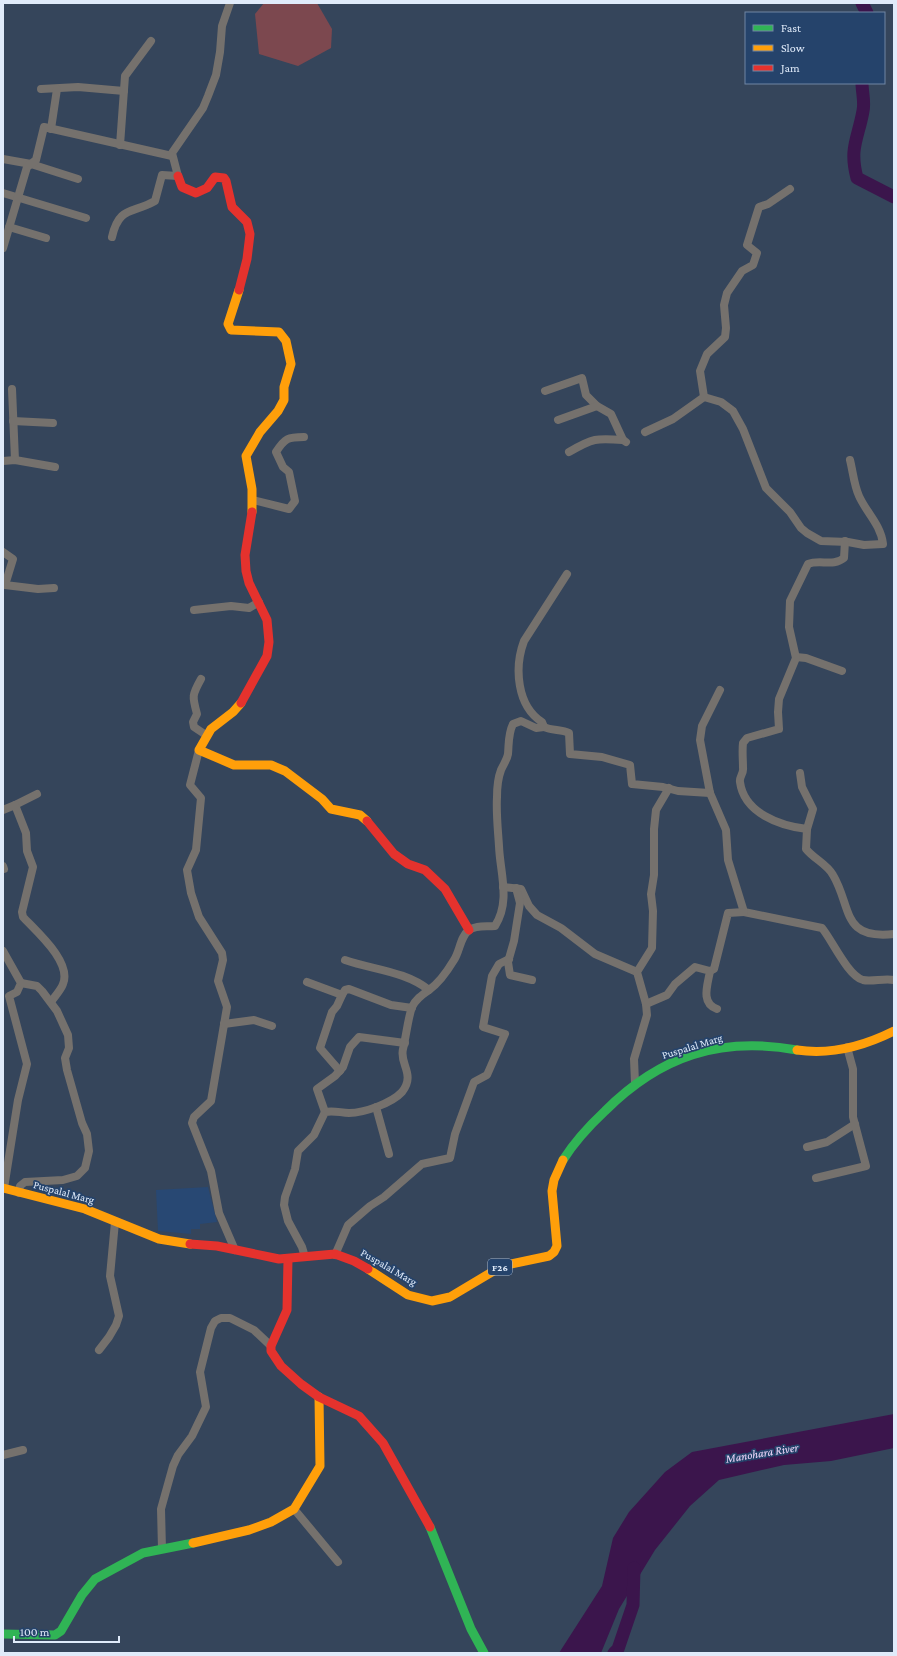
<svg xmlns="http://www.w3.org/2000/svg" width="897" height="1656" viewBox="0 0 897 1656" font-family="'Crimson Pro',serif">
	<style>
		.built { fill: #284873 }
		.green { fill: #7c484f }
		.water { fill: #3b154c }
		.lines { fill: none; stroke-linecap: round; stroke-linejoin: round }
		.river { stroke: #3b154c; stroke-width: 13 }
		.street { stroke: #75716d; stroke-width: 8 }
		.fast { stroke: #30b455; stroke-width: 9 }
		.slow { stroke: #ff9f0a; stroke-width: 9 }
		.jam { stroke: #e5322d; stroke-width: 9 }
		.labels { text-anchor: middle; stroke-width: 3.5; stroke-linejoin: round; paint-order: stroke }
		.shield { fill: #25436b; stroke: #a8b9cf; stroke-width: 1 }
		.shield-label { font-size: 10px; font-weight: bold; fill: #e0ebfa }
		.street-label { font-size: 11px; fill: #e0ebfa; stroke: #25436b }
		.water-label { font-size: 12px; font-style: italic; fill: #f2d8fc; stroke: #25436b }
	</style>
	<rect width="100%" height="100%" fill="#35455b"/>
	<polygon class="built" points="208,1187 217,1222 200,1224 200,1229 191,1229 191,1234 158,1231 156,1190"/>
	<polygon class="green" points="264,3 317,3 332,29 331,48 298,66 259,54 255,14"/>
	<polygon class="water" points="894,1414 894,1448 831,1461 784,1465 719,1480 690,1506 655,1550 619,1609 601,1653 559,1653 602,1586 613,1538 629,1512 665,1472 692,1452"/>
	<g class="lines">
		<g class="river">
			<polyline points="862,3 867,13"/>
			<path d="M862,83C862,92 865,102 863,111C858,139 849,148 857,178L894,197"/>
			<polyline points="614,1653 618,1649 633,1605 634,1568"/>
		</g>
		<g class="street">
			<polyline points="41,89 78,87 124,91"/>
			<polyline points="51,129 57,89"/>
			<polyline points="120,145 125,76 151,41"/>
			<polyline points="3,159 31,164 78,179"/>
			<polyline points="3,193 86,218"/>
			<polyline points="9,227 46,238"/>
			<path d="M112,237C119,206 132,214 155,201L162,175L178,176L172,153L203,108L208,96L216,75L220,52L222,26L230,3"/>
			<polyline points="3,248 27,167 36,160 44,127 172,156"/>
			<polyline points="12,389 15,460"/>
			<polyline points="545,391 582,378 586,395 597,406 611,414 623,440 626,442"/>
			<path d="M704,397L721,402L733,411L743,429L766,488L790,512L801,528L807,533L821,541L848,542L864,545L883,544C881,525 866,512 859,496C854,485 853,472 850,460"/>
			<polyline points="558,420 597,406"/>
			<polyline points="13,421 53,423"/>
			<polyline points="645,432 673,419 704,397 700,371 707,354 725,337 726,328 724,305 727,293 742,271 753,265 757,253 747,245 759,207 768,204 790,189"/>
			<path d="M569,452C593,438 596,438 623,440"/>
			<polyline points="3,461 15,460 55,467"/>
			<path d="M253,500L289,509L295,501L289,472L283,467L276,452C285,438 288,437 304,437"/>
			<polyline points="3,552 13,559 5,585 38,589 54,588"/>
			<polyline points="194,610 231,606 249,608 259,602"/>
			<polyline points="796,657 806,658 842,671"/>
			<path d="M201,679C192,695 192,696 197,714L193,722L194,727L206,735"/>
			<path d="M720,690L702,726L700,740L710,793L726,830L728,860L744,912L822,928C832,940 848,976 863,980C872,982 884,978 894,980"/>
			<path d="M544,727C552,731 562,729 569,733L570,754L602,757L630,765L632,784L663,787L678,791L710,793"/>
			<polyline points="199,750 190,785 201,798 196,850 187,870 191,893 199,917 222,953 223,960 218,981 227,1007 211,1101 194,1117 192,1123 211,1171 219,1213 235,1250"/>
			<path d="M800,773L802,787L813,809L807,829L806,849C814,859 827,864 833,875C852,907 841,940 894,934"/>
			<polyline points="15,805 37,794"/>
			<path d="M3,810L15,805L26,833L27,851L33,867L22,912L23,917C37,932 72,962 63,984C61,990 55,996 51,1002"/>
			<path d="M807,829C780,826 744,813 740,782C739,777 744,773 743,768C743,759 742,751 743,743L747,738L779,729L778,712L779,699L796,658L789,627L790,601L808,564C820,559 833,567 844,558L845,541"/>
			<polyline points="3,866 4,869"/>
			<polyline points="503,887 521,889 529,906 537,915 561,928 595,954 637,972"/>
			<polyline points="516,888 520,903 514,941 508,962 510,975 532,980"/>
			<polyline points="3,951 21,983 17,992 9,996 27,1064 18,1100 4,1188"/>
			<path d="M345,960C374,970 405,971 429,990"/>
			<polyline points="710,971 714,969 728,913 744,912"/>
			<polyline points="307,982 342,995 345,990 349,989 391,1005 412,1008"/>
			<path d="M646,1004L667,995L675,984L695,967L710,971C708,984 700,1003 717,1009"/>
			<polyline points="224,1024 254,1020 272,1026"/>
			<polyline points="340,1071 320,1048 332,1012 337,1006 342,995"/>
			<polyline points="635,1083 634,1059 647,1015 646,1004 637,972 652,948 653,911 651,894 654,875 654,829 656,810 669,788"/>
			<polyline points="376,1107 389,1154"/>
			<polyline points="325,1112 317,1089 335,1076 343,1067 350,1047 359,1037 405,1043"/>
			<polyline points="807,1147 827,1142 855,1124"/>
			<polyline points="816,1178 866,1166 853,1117 853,1069 847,1047"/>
			<polyline points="19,1193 20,1186 25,1182 63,1180 77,1176 85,1168 89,1151 87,1134 82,1123 67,1070 65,1058 69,1048 68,1035 57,1011 42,991 37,986 21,983"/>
			<polyline points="335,1255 348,1225 370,1206 384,1197 422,1164 450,1158 455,1134 474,1082 487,1075 505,1034 483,1027 492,976 499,964 509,959"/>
			<path d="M305,1257L302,1247L288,1221L284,1205L285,1197L295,1169L298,1151L314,1135L325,1112C334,1110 341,1113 349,1113C364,1113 392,1103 402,1092C416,1074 399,1064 403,1049C406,1037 408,1018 412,1007C416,999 422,995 429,990C439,983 448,970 454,960C460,951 460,937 469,930C476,925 486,927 495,926C511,901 500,873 499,846C498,830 496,813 497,797C497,789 498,778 501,770C503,765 507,760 508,754C509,743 508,734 513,724L521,721L536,728L544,727L542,722C517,706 514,668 524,641L567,574"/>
			<polyline points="99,1350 109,1337 116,1325 119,1316 110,1276 115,1222"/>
			<polyline points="3,1455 23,1450"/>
			<polyline points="294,1509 338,1562"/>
			<polyline points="162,1549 161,1509 173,1466 178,1455 192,1436 206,1407 200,1372 211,1328 215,1321 221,1318 230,1318 254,1330 271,1346"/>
		</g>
		<g class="fast">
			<path d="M563,1160C575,1141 589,1126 605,1111C660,1056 720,1036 797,1050"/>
			<polyline points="430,1527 471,1629 484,1653"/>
			<polyline points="3,1634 55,1635 61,1631 82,1595 95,1579 143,1553 193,1543"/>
		</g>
		<g class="slow">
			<polyline points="239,290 228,324 231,330 279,332 286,341 291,364 284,387 284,400 278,411 260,432 246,456 252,489 252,512"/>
			<polyline points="241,703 233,712 211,729 199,750 234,765 271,765 285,771 322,799 331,809 360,815 367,821"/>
			<path d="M797,1050C830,1055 864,1046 894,1031"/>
			<polyline points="3,1188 85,1209 159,1239 190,1244"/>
			<polyline points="368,1269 408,1295 432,1301 450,1297 502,1266 549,1256 554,1252 557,1246 552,1191 554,1180 563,1160"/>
			<polyline points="193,1543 249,1530 271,1522 294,1509 320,1466 319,1397"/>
		</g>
		<g class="jam">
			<polyline points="178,176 182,187 196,193 207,188 215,177 224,178 226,181 232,207 247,222 250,234 247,259 239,290"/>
			<polyline points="241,703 267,656 269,642 267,620 249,583 246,571 245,555 252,512"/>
			<polyline points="367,821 394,854 408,864 425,870 445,889 469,930"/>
			<polyline points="190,1244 217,1246 279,1259 335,1254 354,1261 368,1269"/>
			<polyline points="288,1259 287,1310 271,1346 271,1351 281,1366 301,1384 319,1397 359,1416 383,1443 430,1527"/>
		</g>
	</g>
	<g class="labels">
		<rect class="shield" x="488" y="1259" width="24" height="16" rx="3"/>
		<g class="shield-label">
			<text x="500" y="1271">F26</text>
		</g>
		<g class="street-label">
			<text transform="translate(692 1046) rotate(-17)" y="4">Puspalal Marg</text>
			<text transform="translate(64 1192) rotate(15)" y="4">Puspalal Marg</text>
			<text transform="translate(389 1267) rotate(30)" y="4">Puspalal Marg</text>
		</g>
		<g class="water-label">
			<text transform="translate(762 1453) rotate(-9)" y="4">Manohara River</text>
		</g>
	</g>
	<rect width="897" height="1656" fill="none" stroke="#e0ebfa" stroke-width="8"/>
	<rect x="745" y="12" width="140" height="72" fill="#25436b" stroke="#7086a4"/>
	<rect x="753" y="25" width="20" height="6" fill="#30b455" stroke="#7086a4"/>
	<text x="781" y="32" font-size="12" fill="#e0ebfa">Fast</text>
	<rect x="753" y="45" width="20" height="6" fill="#ff9f0a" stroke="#7086a4"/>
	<text x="781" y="52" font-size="12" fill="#e0ebfa">Slow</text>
	<rect x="753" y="65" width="20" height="6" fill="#e5322d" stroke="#7086a4"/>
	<text x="781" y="72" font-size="12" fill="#e0ebfa">Jam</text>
	<path d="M14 1636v6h105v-6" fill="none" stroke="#e0ebfa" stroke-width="2"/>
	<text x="20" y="1636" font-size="12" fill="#e0ebfa" stroke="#25436b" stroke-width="3" paint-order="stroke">100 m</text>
</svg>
